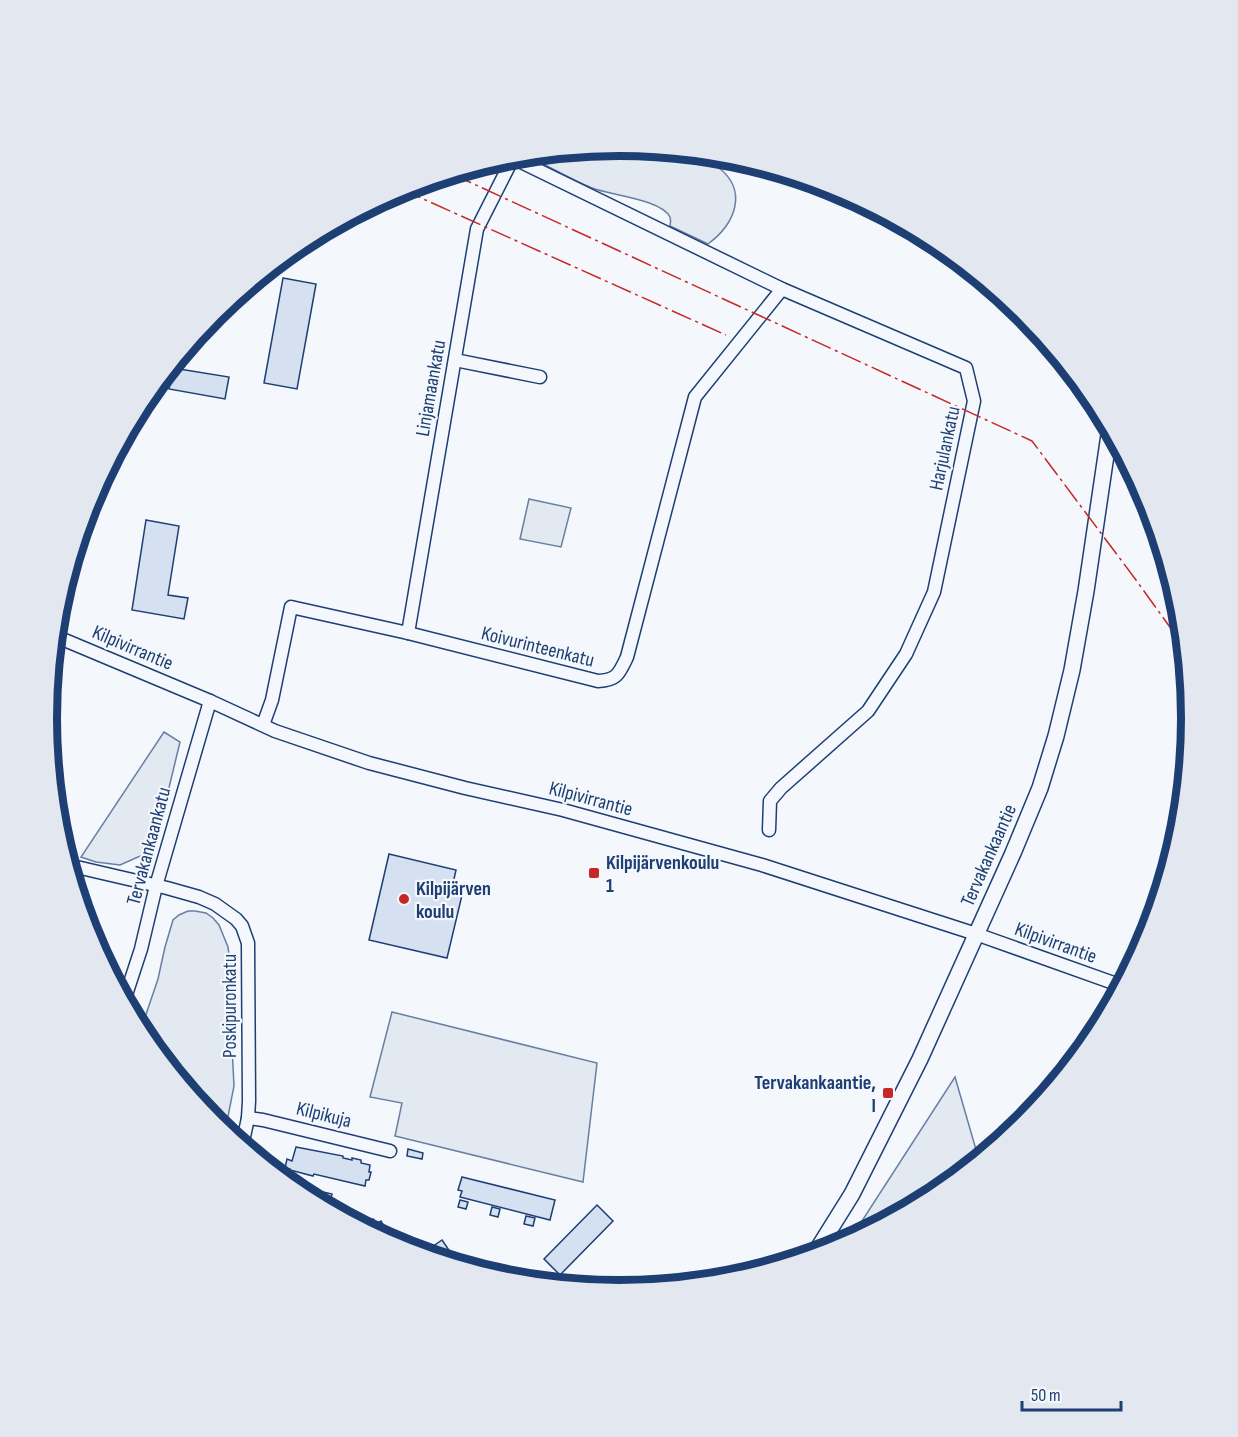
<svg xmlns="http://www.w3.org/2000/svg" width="1238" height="1437" viewBox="0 0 1238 1437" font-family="'Sofia Sans Condensed',sans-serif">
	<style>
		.green { fill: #e3e9f0; stroke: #687fa3; stroke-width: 1.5 }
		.building { fill: #d5e0f0; stroke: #1d3f73; stroke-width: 1.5 }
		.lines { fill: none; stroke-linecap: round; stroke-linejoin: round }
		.minor-casing { stroke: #1d3f73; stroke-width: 15 }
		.tertiary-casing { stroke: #1d3f73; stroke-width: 18 }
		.minor { stroke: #f4f7fb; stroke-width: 12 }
		.tertiary { stroke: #f4f7fb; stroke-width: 15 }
		.power { stroke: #c62828; stroke-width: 1.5; stroke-dasharray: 21 4.5 3 4.5; stroke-linecap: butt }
		.poi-dot { fill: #c62828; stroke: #f4f7fb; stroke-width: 2 }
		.labels { text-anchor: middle; stroke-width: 4.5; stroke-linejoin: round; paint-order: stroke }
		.street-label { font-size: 20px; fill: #1d3f73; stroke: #f4f7fb }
		.poi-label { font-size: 20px; font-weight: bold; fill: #1d3f73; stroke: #f4f7fb; text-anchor: start }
		.rim { fill: none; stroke: #1d3f73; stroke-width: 8 }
	</style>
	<rect width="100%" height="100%" fill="#f4f7fb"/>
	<g class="green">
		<path d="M619,146C638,148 657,150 675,152C683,152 692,152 699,154C706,156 713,162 718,167C749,191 735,224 708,244L670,226C671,222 671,220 670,217C661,199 609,195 592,188C572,180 552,168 533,159L530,155Z"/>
		<polygon points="529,499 571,508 561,547 520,539"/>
		<polygon points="164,732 180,742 154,850 120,865 96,862 81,857"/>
		<polygon points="188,911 195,911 206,913 213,918 219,925 228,947 231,971 230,1007 234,1086 225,1132 214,1123 140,1032 158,979 165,947 173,920 179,915"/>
		<polygon points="392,1012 597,1063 583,1182 395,1136 402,1103 370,1097"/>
		<polygon points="955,1077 979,1160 937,1195 849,1241"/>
	</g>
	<g class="building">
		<polygon points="283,278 316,284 297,389 264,383"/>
		<polygon points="223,306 219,327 205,324 214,313"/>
		<polygon points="173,368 229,377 225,399 169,389"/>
		<polygon points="146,520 179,526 168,595 188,598 184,619 132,610"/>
		<polygon points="389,854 456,870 452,888 463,891 447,958 369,940"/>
		<polygon points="296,1147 343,1156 343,1158 352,1160 352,1158 361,1160 361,1163 370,1165 369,1172 371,1172 369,1180 366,1180 365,1186 314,1174 313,1176 290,1170 290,1169 285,1168 287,1159 292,1161"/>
		<polygon points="408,1149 423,1153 422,1159 407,1156"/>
		<polygon points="462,1177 555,1200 550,1220 460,1197 462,1191 458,1190"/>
		<polygon points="319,1191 332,1194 329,1206 316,1203"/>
		<polygon points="460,1200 468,1202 466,1209 458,1207"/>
		<polygon points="597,1205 613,1221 560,1275 544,1259"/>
		<polygon points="492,1207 500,1209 498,1217 490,1215"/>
		<polygon points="526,1216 535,1218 533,1226 524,1224"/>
		<polygon points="373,1219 376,1224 381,1221 387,1231 379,1236 357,1225 365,1220 367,1222"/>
		<polygon points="442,1240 459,1265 422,1254"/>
	</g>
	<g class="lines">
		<g class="minor-casing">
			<g id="minor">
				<polyline points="513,158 782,289 966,368 974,401 934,592 906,654 868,711 781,788 770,801 769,830"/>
				<polyline points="455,360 540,377"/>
				<polyline points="408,633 477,229 514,156"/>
				<polyline points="55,636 210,701 275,731 369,763 465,788 563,810 762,865 976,934 1122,986"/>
				<path d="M263,725L272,700L291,607L408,633L598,681C617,680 619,674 627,657L695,397L782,289"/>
				<polyline points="68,865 167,888 199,897 215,904 236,919 242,926 248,943 249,1101 248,1118 242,1146"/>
				<polyline points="124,1001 141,949 156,886 210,701"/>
				<polyline points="248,1118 263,1120 390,1151"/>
			</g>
		</g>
		<g class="tertiary-casing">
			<polyline id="tertiary" points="814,1255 852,1194 920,1059 1013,853 1040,788 1056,736 1072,670 1086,591 1110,428"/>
		</g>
		<use href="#minor" class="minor"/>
		<use href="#tertiary" class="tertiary"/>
		<g class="power">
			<polyline points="452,174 1032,441 1136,580 1185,648"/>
			<polyline points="401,189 726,335"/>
		</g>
	</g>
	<g class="poi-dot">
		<rect x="588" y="867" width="12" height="12" rx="3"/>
		<circle cx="404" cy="899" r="6"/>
		<rect x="882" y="1087" width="12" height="12" rx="3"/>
	</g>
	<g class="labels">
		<g class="street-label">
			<text transform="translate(430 388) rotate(-80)" y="7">Linjamaankatu</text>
			<text transform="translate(944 448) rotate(-78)" y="7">Harjulankatu</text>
			<text transform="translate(538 646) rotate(14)" y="7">Koivurinteenkatu</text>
			<text transform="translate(133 647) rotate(23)" y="7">Kilpivirrantie</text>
			<text transform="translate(591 798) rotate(15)" y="7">Kilpivirrantie</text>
			<text transform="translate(148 846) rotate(-75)" y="7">Tervakankaankatu</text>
			<text transform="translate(988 855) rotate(-66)" y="7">Tervakankaantie</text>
			<text transform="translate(1056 942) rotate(20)" y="7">Kilpivirrantie</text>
			<text transform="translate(229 1006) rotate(-90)" y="7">Poskipuronkatu</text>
			<text transform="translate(324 1114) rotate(14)" y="7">Kilpikuja</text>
		</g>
		<g class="poi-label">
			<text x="606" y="869">Kilpijärvenkoulu<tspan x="606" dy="23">1</tspan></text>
			<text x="416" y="895">Kilpijärven<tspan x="416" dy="23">koulu</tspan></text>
			<text x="876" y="1089" text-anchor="end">Tervakankaantie,<tspan x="876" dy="23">I</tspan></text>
		</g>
	</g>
	<path d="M0 0H1238V1437H0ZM57 718a562 562 0 1 1 1124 0a562 562 0 1 1-1124 0Z" fill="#e3e8f0" fill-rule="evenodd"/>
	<path class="rim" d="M57 718a562 562 0 1 1 1124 0a562 562 0 1 1-1124 0Z"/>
	<path d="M1022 1401v9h99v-9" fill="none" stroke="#1d3f73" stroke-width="3"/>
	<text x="1031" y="1401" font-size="18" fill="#1d3f73" stroke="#f4f7fb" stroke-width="4.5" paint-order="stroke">50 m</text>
</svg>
